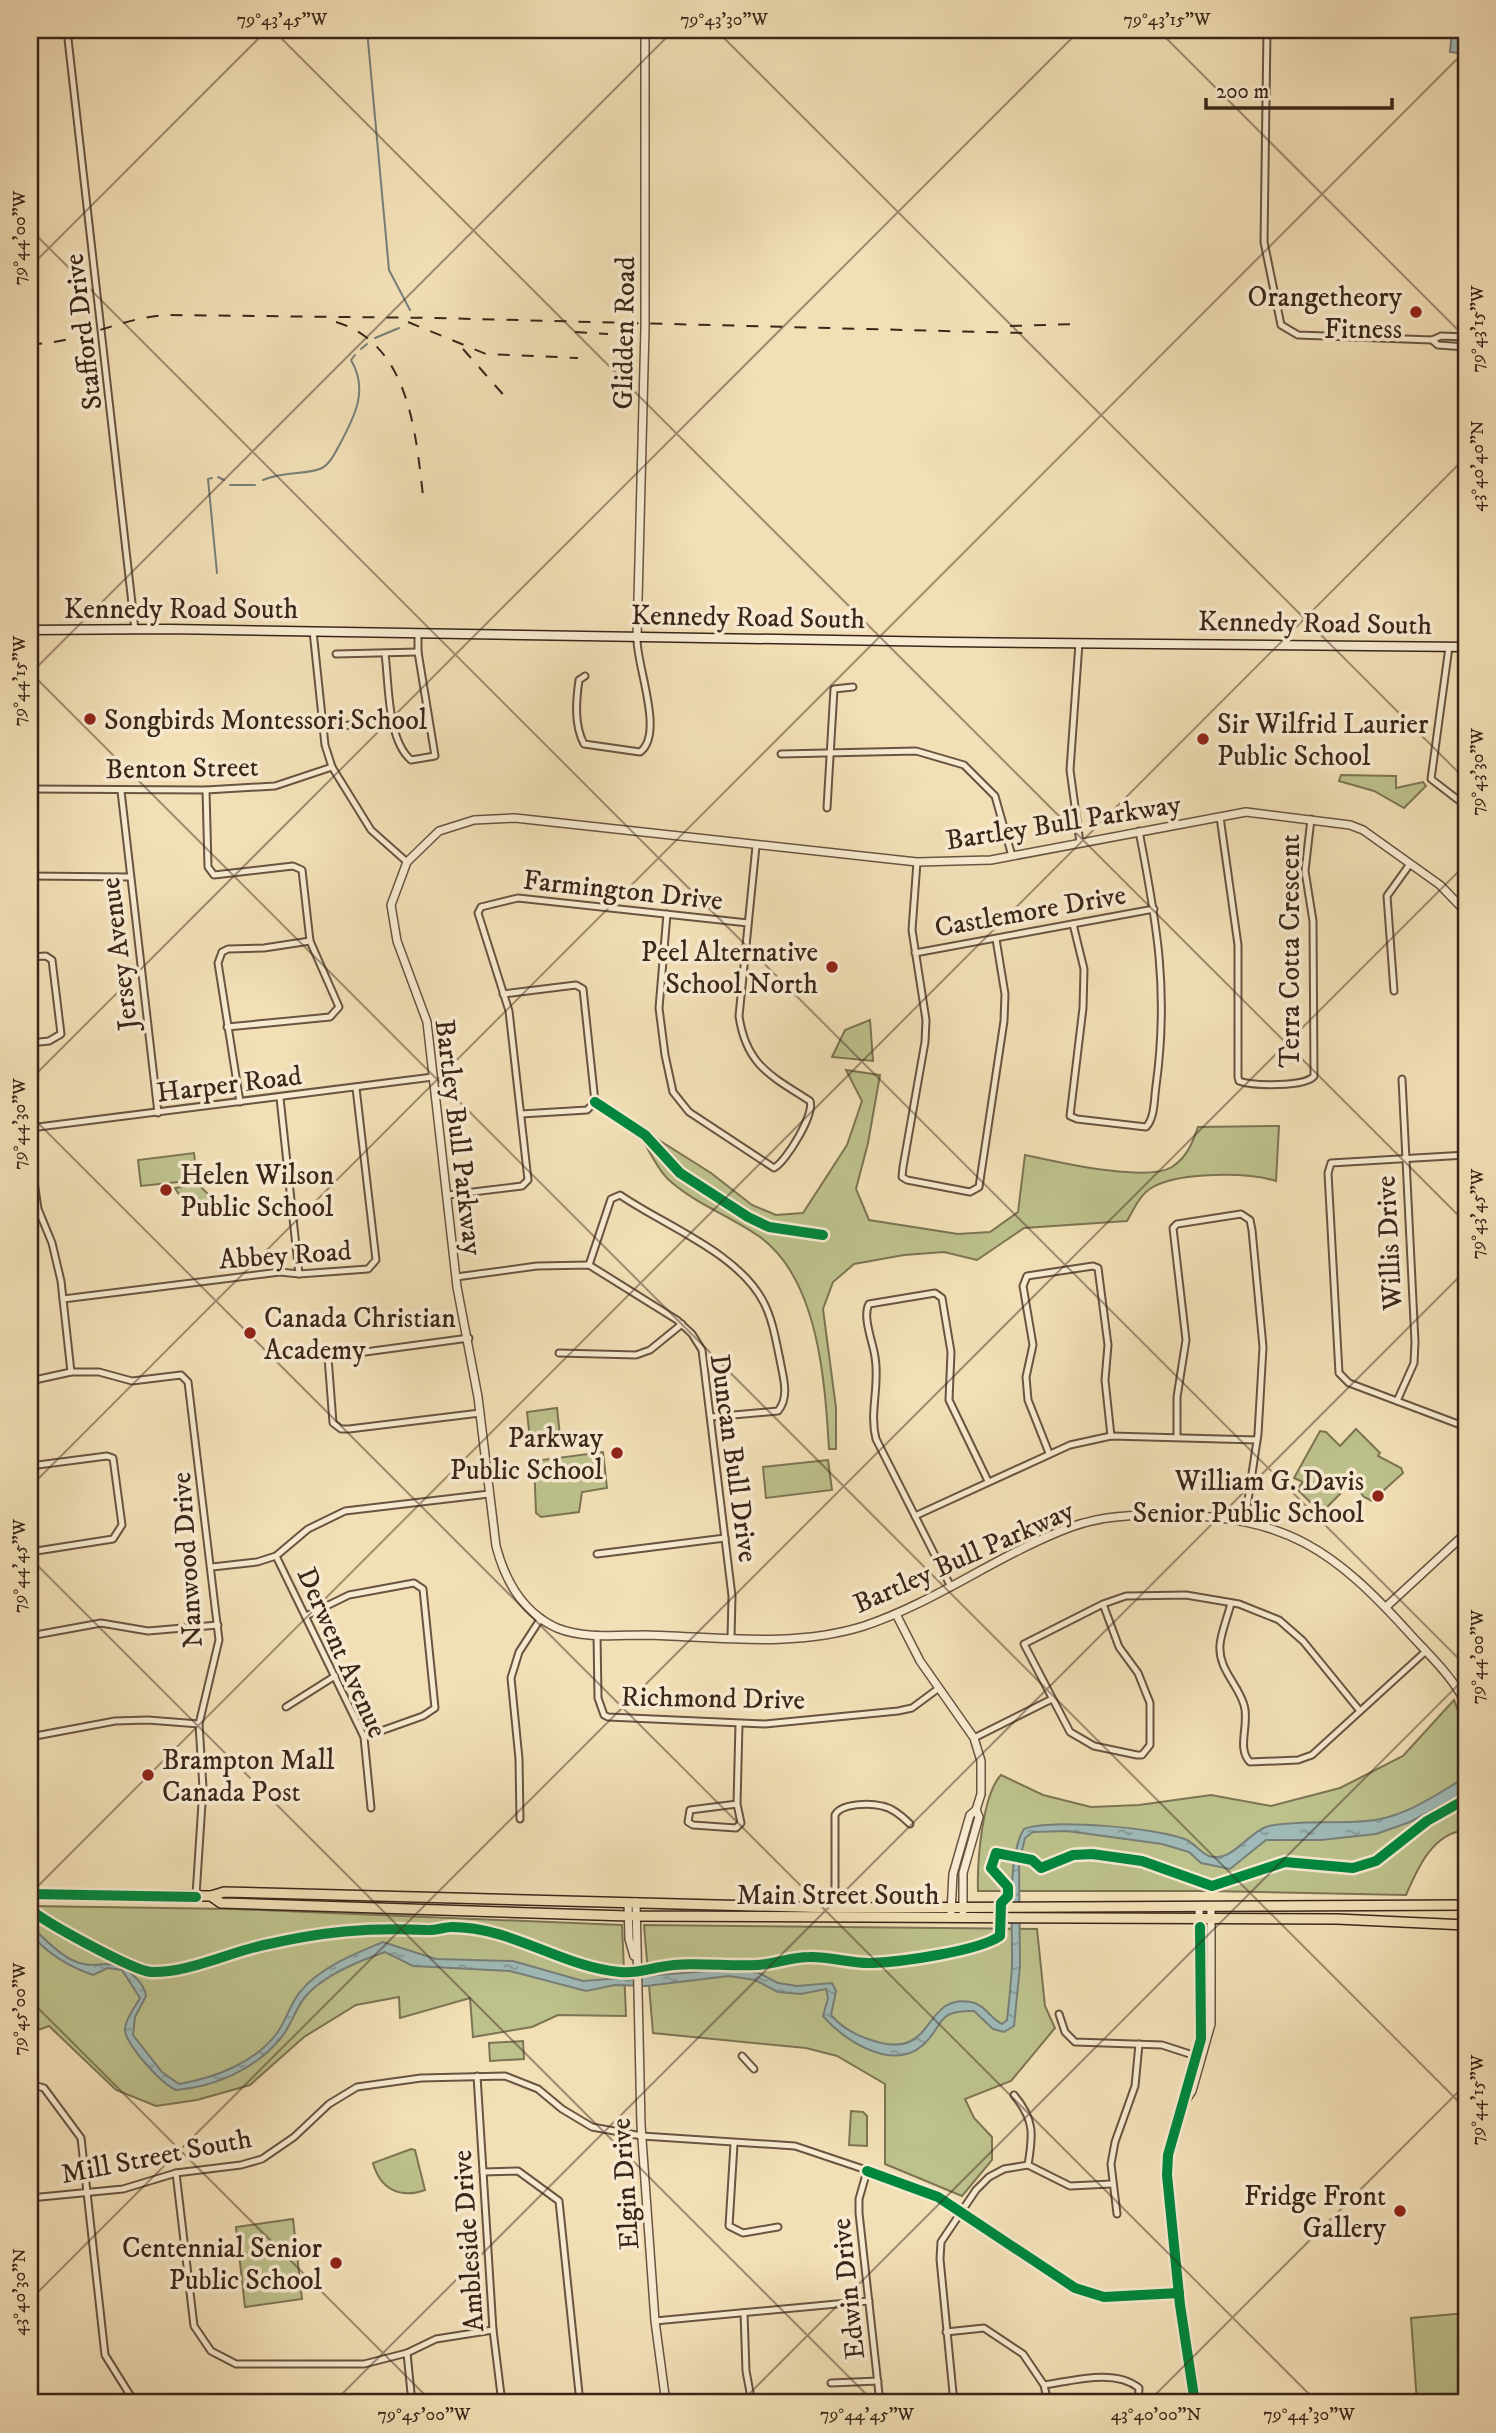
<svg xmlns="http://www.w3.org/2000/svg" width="1496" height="2433" viewBox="0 0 1496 2433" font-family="'IM FELL DW Pica',serif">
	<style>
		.park { fill: #bdc18c; stroke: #7c7453; stroke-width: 2 }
		.water { fill: url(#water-ripples); stroke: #777f79; stroke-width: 2 }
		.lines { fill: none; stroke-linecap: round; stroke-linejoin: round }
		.stream { stroke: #777f79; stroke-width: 2 }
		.minor-casing { stroke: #685441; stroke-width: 9 }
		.tertiary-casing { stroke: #685441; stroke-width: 10 }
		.secondary-casing { stroke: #3a261a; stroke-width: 11 }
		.primary-casing { stroke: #3a261a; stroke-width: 12 }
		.minor { stroke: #f7ead0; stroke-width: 5 }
		.tertiary { stroke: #f7ead0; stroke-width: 7 }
		.secondary { stroke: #f7ead0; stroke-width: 8 }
		.primary { stroke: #f2dfb6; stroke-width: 9 }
		.rail { stroke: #3a261a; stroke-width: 2; stroke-dasharray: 12 12; stroke-linecap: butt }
		.cycleway-casing { stroke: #f7ead0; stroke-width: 15 }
		.cycleway { stroke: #00873e; stroke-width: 10 }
		.ticks { fill: none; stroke: #3a261a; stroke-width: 2; stroke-opacity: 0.45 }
		.poi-dot { fill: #8f2418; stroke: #f7ead0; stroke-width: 2.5 }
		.labels { text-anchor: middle; stroke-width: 7; stroke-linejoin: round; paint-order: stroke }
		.poi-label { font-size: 28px; fill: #3a261a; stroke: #f7ead0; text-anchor: end }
		.street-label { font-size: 28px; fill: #3a261a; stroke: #f7ead0 }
		.neatline { fill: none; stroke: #3a261a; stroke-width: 2.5 }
		.ticks-label { font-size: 18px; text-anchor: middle; fill: #3a261a }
	</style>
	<defs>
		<pattern id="water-ripples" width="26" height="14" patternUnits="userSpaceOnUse" patternTransform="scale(1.75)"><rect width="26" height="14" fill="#9fbab8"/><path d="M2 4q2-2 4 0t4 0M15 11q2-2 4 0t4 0" fill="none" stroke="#839795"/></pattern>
	</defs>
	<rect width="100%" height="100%" fill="#f2dfb6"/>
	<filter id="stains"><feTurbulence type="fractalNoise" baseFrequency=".00286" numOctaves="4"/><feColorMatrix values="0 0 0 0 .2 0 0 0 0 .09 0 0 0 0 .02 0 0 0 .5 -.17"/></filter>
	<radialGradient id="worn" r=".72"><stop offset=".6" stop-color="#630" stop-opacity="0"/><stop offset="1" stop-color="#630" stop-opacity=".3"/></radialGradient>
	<g class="park">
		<polygon points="1341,775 1396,776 1396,788 1423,782 1426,786 1404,808 1374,791 1339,781"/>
		<polygon points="870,1020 873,1061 832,1057 845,1030"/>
		<path d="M846,1070L880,1075L868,1143L856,1189L869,1220L958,1234L990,1232L1018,1212L1025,1155C1055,1161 1145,1183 1172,1167C1187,1157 1192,1144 1198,1127L1279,1126L1276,1181C1247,1172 1180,1172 1153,1187C1140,1194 1134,1209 1127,1221L1024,1228L977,1260L944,1252L904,1255L854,1264L833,1282L823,1309L836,1408V1449H829C825,1383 819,1280 760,1237C732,1217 696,1204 670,1181C658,1171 649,1150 641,1137L646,1132L711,1173L752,1205L776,1215L803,1213L847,1145L862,1101Z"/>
		<polygon points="194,1153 197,1180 141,1186 138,1160"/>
		<polygon points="198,1184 209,1195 208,1201 186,1206 175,1188"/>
		<polygon points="557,1408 561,1445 531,1448 527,1412"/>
		<polygon points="1356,1429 1380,1453 1378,1456 1401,1468 1403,1473 1372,1501 1364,1497 1352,1482 1321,1513 1297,1489 1303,1482 1294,1478 1320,1431 1326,1432 1340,1446"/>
		<polygon points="603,1452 607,1488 582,1492 579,1512 541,1517 536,1513 534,1461"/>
		<polygon points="828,1460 832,1490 766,1498 763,1467"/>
		<path d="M1454,1700L1466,1733V1830C1433,1833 1418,1867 1406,1895L1209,1891H978C977,1863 982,1795 1001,1775L1043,1795L1091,1807L1139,1805L1211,1795L1271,1806L1340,1788L1403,1756Z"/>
		<polygon points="30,1906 233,1909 622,1925 626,2016 558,2015 532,2027 473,2037 470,1998 400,2018 399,1997 356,2005 304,2037 250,2085 197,2100 156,2106 116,2090 49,2026 30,2033"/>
		<polygon points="644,1925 1037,1929 1045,2006 1055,2028 1011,2081 965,2099 974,2118 992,2137 992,2160 962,2196 885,2164 885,2084 837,2056 806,2048 653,2033"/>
		<polygon points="523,2041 524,2059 490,2061 489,2043"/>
		<polygon points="851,2111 863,2112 867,2116 867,2146 849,2145"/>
		<path d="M411,2149L415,2150L425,2190C400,2199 380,2189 373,2163Z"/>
		<polygon points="293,2219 302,2299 245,2307 236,2227"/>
		<polygon points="1466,2313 1466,2403 1417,2403 1411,2318"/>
	</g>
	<g class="water">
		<polygon points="1452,30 1466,30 1466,54 1450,52"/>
		<path d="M1466,1777V1792L1410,1822L1376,1834L1321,1840H1266L1230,1869L1201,1863L1189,1852L1162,1844L1067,1831L1033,1832L1025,1838L1019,1863L1020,1966L1014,2026L1004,2032L993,2029L974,2011C935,2010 945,2025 923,2045C893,2072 844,2041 823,2016L828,1998L826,1989L801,1994L778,1992L755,1980L729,1976L646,1986L615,1985L586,1991L510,1971L413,1966L385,1952C359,1961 323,1975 305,1997C295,2009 291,2027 280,2039C255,2069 215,2087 176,2090C163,2086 123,2042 125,2028C126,2018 135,2007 140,1998L122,1970L108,1968L93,1975C67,1966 49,1954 30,1934V1925C43,1937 56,1952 72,1960C97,1973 111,1952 136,1978C141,1983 145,1988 146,1996L135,2017L133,2035L162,2072L179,2084C214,2078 255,2063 277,2033C286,2021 290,2004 300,1992C319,1968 356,1953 383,1942L436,1959L513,1961L583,1981L733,1969L759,1973L778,1983L797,1986L832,1983L836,1991L831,2015C842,2028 855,2035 871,2040C937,2063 921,1993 971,2002C984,2004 991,2019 1002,2024L1007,2020C1009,2002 1011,1984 1012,1966C1013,1931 1006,1857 1024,1829C1049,1818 1161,1828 1187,1840C1195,1844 1201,1853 1209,1856C1232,1864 1248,1831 1269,1826C1303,1819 1340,1825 1375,1820C1410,1814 1437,1794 1466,1777Z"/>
	</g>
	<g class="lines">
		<g class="stream">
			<polyline points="367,30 389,270 410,310"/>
			<polyline points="375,338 399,328"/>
			<polyline points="361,349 367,344"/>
			<polyline points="218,477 224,480"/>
			<polyline points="212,478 208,479 217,573"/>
			<path d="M263,480C284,471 309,475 322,468C331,463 336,451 341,442C356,414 368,389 351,360L355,355"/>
			<polyline points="230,485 255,485"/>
		</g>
		<g class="minor-casing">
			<g id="minor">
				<polyline points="67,30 135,630"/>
				<polyline points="1267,30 1264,242 1281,325 1298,335 1432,340 1441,336 1466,337"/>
				<polyline points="1432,340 1438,345 1466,347"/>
				<polyline points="313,631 325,745 332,767 371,830 407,862"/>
				<polyline points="1079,643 1070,770 1080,843"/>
				<polyline points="1449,647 1431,779 1466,806"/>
				<polyline points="336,654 418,652"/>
				<path d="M385,654C389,683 387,740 411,760L435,756L418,652V634"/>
				<path d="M585,676L579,680C576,701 574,725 584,744L640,752C665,734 636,665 637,638"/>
				<polyline points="324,728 392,720"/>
				<polyline points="781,754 916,751 964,765 995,796 1012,856"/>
				<polyline points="30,789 206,790 275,786 332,767"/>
				<polyline points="206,790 208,867 214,875 293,866 302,870 310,941 339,1007 330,1017 227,1027"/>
				<polyline points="121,791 158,1113"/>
				<polyline points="827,808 834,689 853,687"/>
				<path d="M1220,817L1238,945V1077L1239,1081C1252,1086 1306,1087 1314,1076L1313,921L1305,871L1311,819"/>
				<polyline points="917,862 912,930 926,1020 925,1042 903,1167 902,1177 907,1180 970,1192 979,1187 1004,1021 1005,994 996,939"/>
				<polyline points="30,876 129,877"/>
				<path d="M667,914L659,1008L665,1055L673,1092L689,1112L774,1168C786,1162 815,1114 810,1101C771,1076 746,1065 739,1016L756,846"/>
				<path d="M1073,924L1084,969L1083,1008L1070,1116L1077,1119L1146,1127C1155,1118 1154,1099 1156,1086C1169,991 1157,924 1139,831"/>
				<polyline points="915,953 1154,909"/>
				<polyline points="30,957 46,956 52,960 61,1034 49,1041 30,1043"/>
				<polyline points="1394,991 1387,896 1410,864"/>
				<polyline points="503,994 576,985 583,989 595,1102 587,1110 521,1114"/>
				<polyline points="280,1098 299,1274"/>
				<polyline points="240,1102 218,963 222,952 228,949 264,948 310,941"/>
				<polyline points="30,1128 433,1077"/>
				<polyline points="30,1154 38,1209 52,1243 61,1281 71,1372"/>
				<polyline points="1466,1155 1331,1163 1328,1173 1339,1373 1349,1383 1466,1427"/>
				<polyline points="448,1195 522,1186 528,1180 509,1011 478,913 481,907 518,898 748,923"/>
				<path d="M589,1265L611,1199L620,1195C665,1226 739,1253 764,1303C773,1321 776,1341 780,1360C783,1377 790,1397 778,1411L711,1417"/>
				<polyline points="456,1277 537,1266 589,1265 677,1320 692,1334 702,1350 732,1596 731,1638"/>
				<polyline points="63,1299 280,1272 299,1274 368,1269 376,1260 356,1088"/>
				<polyline points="469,1338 328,1357 333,1423 341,1429 349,1429 480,1413"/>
				<polyline points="559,1353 636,1355 650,1350 682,1324"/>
				<polyline points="30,1381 71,1372 99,1372 132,1381 181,1375 188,1382 219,1640 199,1724 203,1788 196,1895"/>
				<polyline points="1397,1401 1414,1363 1415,1342 1402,1079"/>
				<polyline points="1177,1436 1177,1397 1186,1340 1173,1228 1177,1224 1241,1214 1250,1220 1252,1230 1263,1347 1258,1434 1245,1520"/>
				<polyline points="1049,1453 1028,1400 1026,1377 1033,1345 1023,1286 1027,1276 1093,1266 1098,1268 1108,1345 1105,1380 1111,1436"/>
				<polyline points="30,1466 107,1456 113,1458 122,1525 113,1539 30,1552"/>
				<polyline points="915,1516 1070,1445 1111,1436 1257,1440"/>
				<polyline points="597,1554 725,1538"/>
				<polyline points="276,1556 364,1737 371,1808"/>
				<polyline points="212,1567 257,1562 276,1556 308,1529 345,1511 489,1494"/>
				<path d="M951,1587L876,1439C869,1412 880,1385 875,1357C873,1342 862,1317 869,1304L935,1293L942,1298L951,1352L949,1400L988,1481"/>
				<path d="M1231,1603C1228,1616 1221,1632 1220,1645C1218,1669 1238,1684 1244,1705C1250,1724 1236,1748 1250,1762L1298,1760L1312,1755L1426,1651"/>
				<polyline points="1103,1604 1119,1647 1138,1673 1150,1703 1150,1745 1142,1755 1137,1755 1094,1746 1070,1732 1024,1644 1103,1604 1126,1596 1186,1595 1239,1604 1279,1620 1303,1641 1360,1711"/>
				<polyline points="306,1616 349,1595 414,1583 423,1589 435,1708 423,1716 364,1737"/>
				<polyline points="597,1635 598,1698 604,1715 608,1717 765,1724 898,1711 912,1708 939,1688"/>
				<polyline points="30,1636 101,1623 148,1631 218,1625"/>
				<polyline points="286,1707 335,1676"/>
				<polyline points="30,1737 115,1721 148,1720 199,1724"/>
				<polyline points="974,1738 1052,1699"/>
				<polyline points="737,1804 741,1823 736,1828 693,1825 688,1822 690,1810 737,1804 739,1724"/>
				<polyline points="520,1819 519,1759 511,1678 519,1652 541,1618"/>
				<path d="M835,1908V1815C841,1803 870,1803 882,1806C893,1808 903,1817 910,1824"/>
				<polyline points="1059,2014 1065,2032 1075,2042 1162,2045 1199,2057"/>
				<polyline points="742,2056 754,2069"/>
				<polyline points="477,2076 493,2330 502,2403"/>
				<polyline points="30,2084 44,2088 81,2138 105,2355 135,2403"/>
				<path d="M1014,2095C1035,2120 1033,2135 1028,2165"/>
				<polyline points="734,2144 729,2226 743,2233 778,2227"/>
				<polyline points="867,2171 859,2199 859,2213 880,2403"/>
				<polyline points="483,2172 518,2171 559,2201 580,2403"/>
				<polyline points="176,2173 194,2326 211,2351 236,2364 364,2364 407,2353 436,2339 493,2330"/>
				<polyline points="30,2198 123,2189 176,2173 241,2165 262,2159 294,2137 329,2104 357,2087 421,2078 505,2076 538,2089 562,2109 592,2127 642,2136 795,2146 908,2184 938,2197 1075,2288 1104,2297 1179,2293"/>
				<polyline points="1117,2214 1111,2164 1115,2142 1135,2086 1139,2044"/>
				<polyline points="744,2313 746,2371 752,2403"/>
				<polyline points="655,2321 869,2301"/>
				<polyline points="946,2332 984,2328 1023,2354 1044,2385 1048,2403"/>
				<polyline points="407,2353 412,2403"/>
				<polyline points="30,2373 34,2403"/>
				<polyline points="831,2383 878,2381"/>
				<path d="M1044,2385C1072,2381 1115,2368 1139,2388L1138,2403"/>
				<polyline points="954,2403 940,2259 941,2242 976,2190 989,2177 1004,2169 1028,2165 1070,2186 1111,2184"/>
			</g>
		</g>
		<g class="tertiary-casing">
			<g id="tertiary">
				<polyline points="637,638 645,328 645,30"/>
				<path d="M1466,912L1440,885L1363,830L1350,825L1246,812L991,860L917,862L515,818L474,820L439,831L407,862L391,905L397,941L427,1022L457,1287L478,1397L496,1546C505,1580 523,1613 557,1628C584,1639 618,1635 646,1635C718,1637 794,1648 864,1626C936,1602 999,1554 1071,1527C1104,1515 1135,1515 1170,1515C1287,1516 1334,1550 1410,1634C1430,1656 1453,1677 1466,1704"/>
				<polyline points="1386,1607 1466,1533"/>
				<polyline points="896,1614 920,1661 974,1738 981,1761 981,1794 976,1810 979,1817 963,1873 963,1911"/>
				<polyline points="628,1902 629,1939 634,1956"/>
				<polyline points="636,1902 641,2125 655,2321 666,2403"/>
				<polyline points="951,1912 953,1874 970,1815 976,1810"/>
				<polyline points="1186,2100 1192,2091 1211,2024 1211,1906"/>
				<polyline points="1195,2403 1180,2305 1167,2175 1168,2155 1201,2039 1199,1906"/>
			</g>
		</g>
		<g class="secondary-casing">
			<polyline id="secondary" points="30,630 169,629 950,642 1466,647"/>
		</g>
		<g class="primary-casing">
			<g id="primary">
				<polyline points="30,1894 211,1896 224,1892 835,1908 1466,1905"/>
				<polyline points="211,1896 221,1903 628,1916 1337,1919 1466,1925"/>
			</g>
		</g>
		<use href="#minor" class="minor"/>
		<use href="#tertiary" class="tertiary"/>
		<use href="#secondary" class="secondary"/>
		<use href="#primary" class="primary"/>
		<g class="rail">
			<path d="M336,322C412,345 416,439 424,504"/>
			<polyline points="408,322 486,354 578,358"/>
			<polyline points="1010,326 1076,324"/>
			<polyline points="575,332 608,334"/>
			<path d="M30,344C78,344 118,318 166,315L436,318L1023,333"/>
			<polyline points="463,349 508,400"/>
		</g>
		<g class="cycleway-casing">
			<g id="cycleway">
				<polyline points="595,1102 645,1135 680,1173 748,1217 769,1227 823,1235"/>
				<polyline points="30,1894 196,1897"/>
				<path d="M30,1909C44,1922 134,1971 151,1972C188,1973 227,1953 264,1945C321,1932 368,1927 426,1930C435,1931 444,1927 452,1927C512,1927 562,1967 620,1972C635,1974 648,1969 661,1967C692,1961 726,1967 757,1965C774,1964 792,1957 809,1957C830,1956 851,1964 872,1963C901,1962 979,1951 1000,1936L1001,1903L1008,1896V1887L991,1868L996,1853L1032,1860L1041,1868L1073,1855L1092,1854L1142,1861L1212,1886L1285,1862L1353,1868L1376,1861L1427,1821L1466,1799"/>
				<polyline points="867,2171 938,2197 1075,2288 1104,2297 1179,2293"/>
				<polyline points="1195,2403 1180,2305 1167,2175 1168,2155 1201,2039 1200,1927"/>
			</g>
		</g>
		<use href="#cycleway" class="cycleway"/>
	</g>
	<path class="ticks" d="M273,30L1466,1223M716,30L1466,780M1158,30L1466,338M30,229L1466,1666M30,267L267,30M30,672L1466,2109M30,674L674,30M30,1080L1080,30M30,1115L1318,2403M30,1487L1466,50M30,1558L875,2403M30,1894L1466,457M30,2000L433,2403M30,2300L1466,864M333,2403L1466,1270M740,2403L1466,1677M1147,2403L1466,2084"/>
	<g class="poi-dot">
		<circle cx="1416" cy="312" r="7"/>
		<circle cx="90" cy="719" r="7"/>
		<circle cx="1203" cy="739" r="7"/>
		<circle cx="832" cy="967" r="7"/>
		<circle cx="166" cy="1190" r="7"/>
		<circle cx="250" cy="1333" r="7"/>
		<circle cx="617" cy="1453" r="7"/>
		<circle cx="1378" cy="1496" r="7"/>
		<circle cx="148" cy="1775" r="7"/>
		<circle cx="1400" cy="2211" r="7"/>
		<circle cx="336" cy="2263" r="7"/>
	</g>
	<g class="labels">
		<g class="poi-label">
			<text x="1402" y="306">Orangetheory<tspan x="1402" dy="32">Fitness</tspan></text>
			<text x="104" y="729" text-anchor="start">Songbirds Montessori School</text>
			<text x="1217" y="733" text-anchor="start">Sir Wilfrid Laurier<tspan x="1217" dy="32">Public School</tspan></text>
			<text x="818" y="961">Peel Alternative<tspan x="818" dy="32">School North</tspan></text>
			<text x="180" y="1184" text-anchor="start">Helen Wilson<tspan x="180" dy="32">Public School</tspan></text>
			<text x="264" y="1327" text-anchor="start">Canada Christian<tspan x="264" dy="32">Academy</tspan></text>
			<text x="603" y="1447">Parkway<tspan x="603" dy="32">Public School</tspan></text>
			<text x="1364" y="1490">William G. Davis<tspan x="1364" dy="32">Senior Public School</tspan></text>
			<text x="162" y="1769" text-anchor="start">Brampton Mall<tspan x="162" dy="32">Canada P0st</tspan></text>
			<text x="1386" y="2205">Fridge Front<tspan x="1386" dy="32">Gallery</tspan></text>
			<text x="322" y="2257">Centennial Senior<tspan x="322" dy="32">Public School</tspan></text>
		</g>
		<g class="street-label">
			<text transform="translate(82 332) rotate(-97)" y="10">Stafford Drive</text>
			<text transform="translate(623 333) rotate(-89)" y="10">Glidden Road</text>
			<text x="181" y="618">Kennedy Road South</text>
			<text transform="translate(748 616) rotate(1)" y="10">Kennedy Road South</text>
			<text transform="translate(1315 622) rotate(1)" y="10">Kennedy Road South</text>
			<text transform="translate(182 767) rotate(-1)" y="10">Benton Street</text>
			<text transform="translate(1063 821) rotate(-9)" y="10">Bartley Bull Parkway</text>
			<text transform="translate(623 889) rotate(6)" y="10">Farmington Drive</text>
			<text transform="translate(1030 910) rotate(-10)" y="10">Castlemore Drive</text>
			<text transform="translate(1289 951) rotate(-90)" y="10">Terra Cotta Crescent</text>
			<text transform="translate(118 954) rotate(-97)" y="10">Jersey Avenue</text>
			<text transform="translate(229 1083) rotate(-7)" y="10">Harper Road</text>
			<text transform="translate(460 1137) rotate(83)" y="10">Bartley Bull Parkway</text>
			<text transform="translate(1388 1243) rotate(-93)" y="10">Willis Drive</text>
			<text transform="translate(285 1254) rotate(-4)" y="10">Abbey Road</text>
			<text transform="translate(735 1458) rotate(82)" y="10">Duncan Bull Drive</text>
			<text transform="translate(963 1556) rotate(-24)" y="10">Bartley Bull Parkway</text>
			<text transform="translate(186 1560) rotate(-94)" y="10">Nanwood Drive</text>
			<text transform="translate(343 1652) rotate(66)" y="10">Derwent Avenue</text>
			<text transform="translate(713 1697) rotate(1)" y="10">Richmond Drive</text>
			<text x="838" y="1904">Main Street South</text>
			<text transform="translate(156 2155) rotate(-11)" y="10">Mill Street South</text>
			<text transform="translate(624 2184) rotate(-94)" y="10">Elgin Drive</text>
			<text transform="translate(467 2241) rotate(-94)" y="10">Ambleside Drive</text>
			<text transform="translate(847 2289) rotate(-96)" y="10">Edwin Drive</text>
		</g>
	</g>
	<rect width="1496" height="2433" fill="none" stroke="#f2dfb6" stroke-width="77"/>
	<path d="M1206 98v10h186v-10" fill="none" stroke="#3a261a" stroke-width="3.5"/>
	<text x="1216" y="98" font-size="21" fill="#3a261a" stroke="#f7ead0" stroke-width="5" paint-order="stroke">200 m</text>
	<rect x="38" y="38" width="1420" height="2356" class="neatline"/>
	<g class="ticks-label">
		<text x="282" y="25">79°43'45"W</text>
		<text x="724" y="25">79°43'30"W</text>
		<text x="1167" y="25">79°43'15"W</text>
		<text transform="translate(19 238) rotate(-90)" y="6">79°44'00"W</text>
		<text transform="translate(1477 329) rotate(-90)" y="6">79°43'15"W</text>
		<text transform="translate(1477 466) rotate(-90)" y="6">43°40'40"N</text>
		<text transform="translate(19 681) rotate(-90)" y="6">79°44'15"W</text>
		<text transform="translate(1477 772) rotate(-90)" y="6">79°43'30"W</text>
		<text transform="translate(19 1124) rotate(-90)" y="6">79°44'30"W</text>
		<text transform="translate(1477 1214) rotate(-90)" y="6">79°43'45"W</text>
		<text transform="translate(19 1566) rotate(-90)" y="6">79°44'45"W</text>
		<text transform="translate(1477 1657) rotate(-90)" y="6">79°44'00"W</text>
		<text transform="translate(19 2009) rotate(-90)" y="6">79°45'00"W</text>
		<text transform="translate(1477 2100) rotate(-90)" y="6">79°44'15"W</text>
		<text transform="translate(19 2292) rotate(-90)" y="6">43°40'30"N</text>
		<text x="424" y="2420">79°45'00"W</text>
		<text x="867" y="2420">79°44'45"W</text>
		<text x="1156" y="2420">43°40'00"N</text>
		<text x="1309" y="2420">79°44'30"W</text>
	</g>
	<rect width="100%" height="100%" filter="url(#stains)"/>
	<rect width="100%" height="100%" fill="url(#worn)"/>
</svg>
